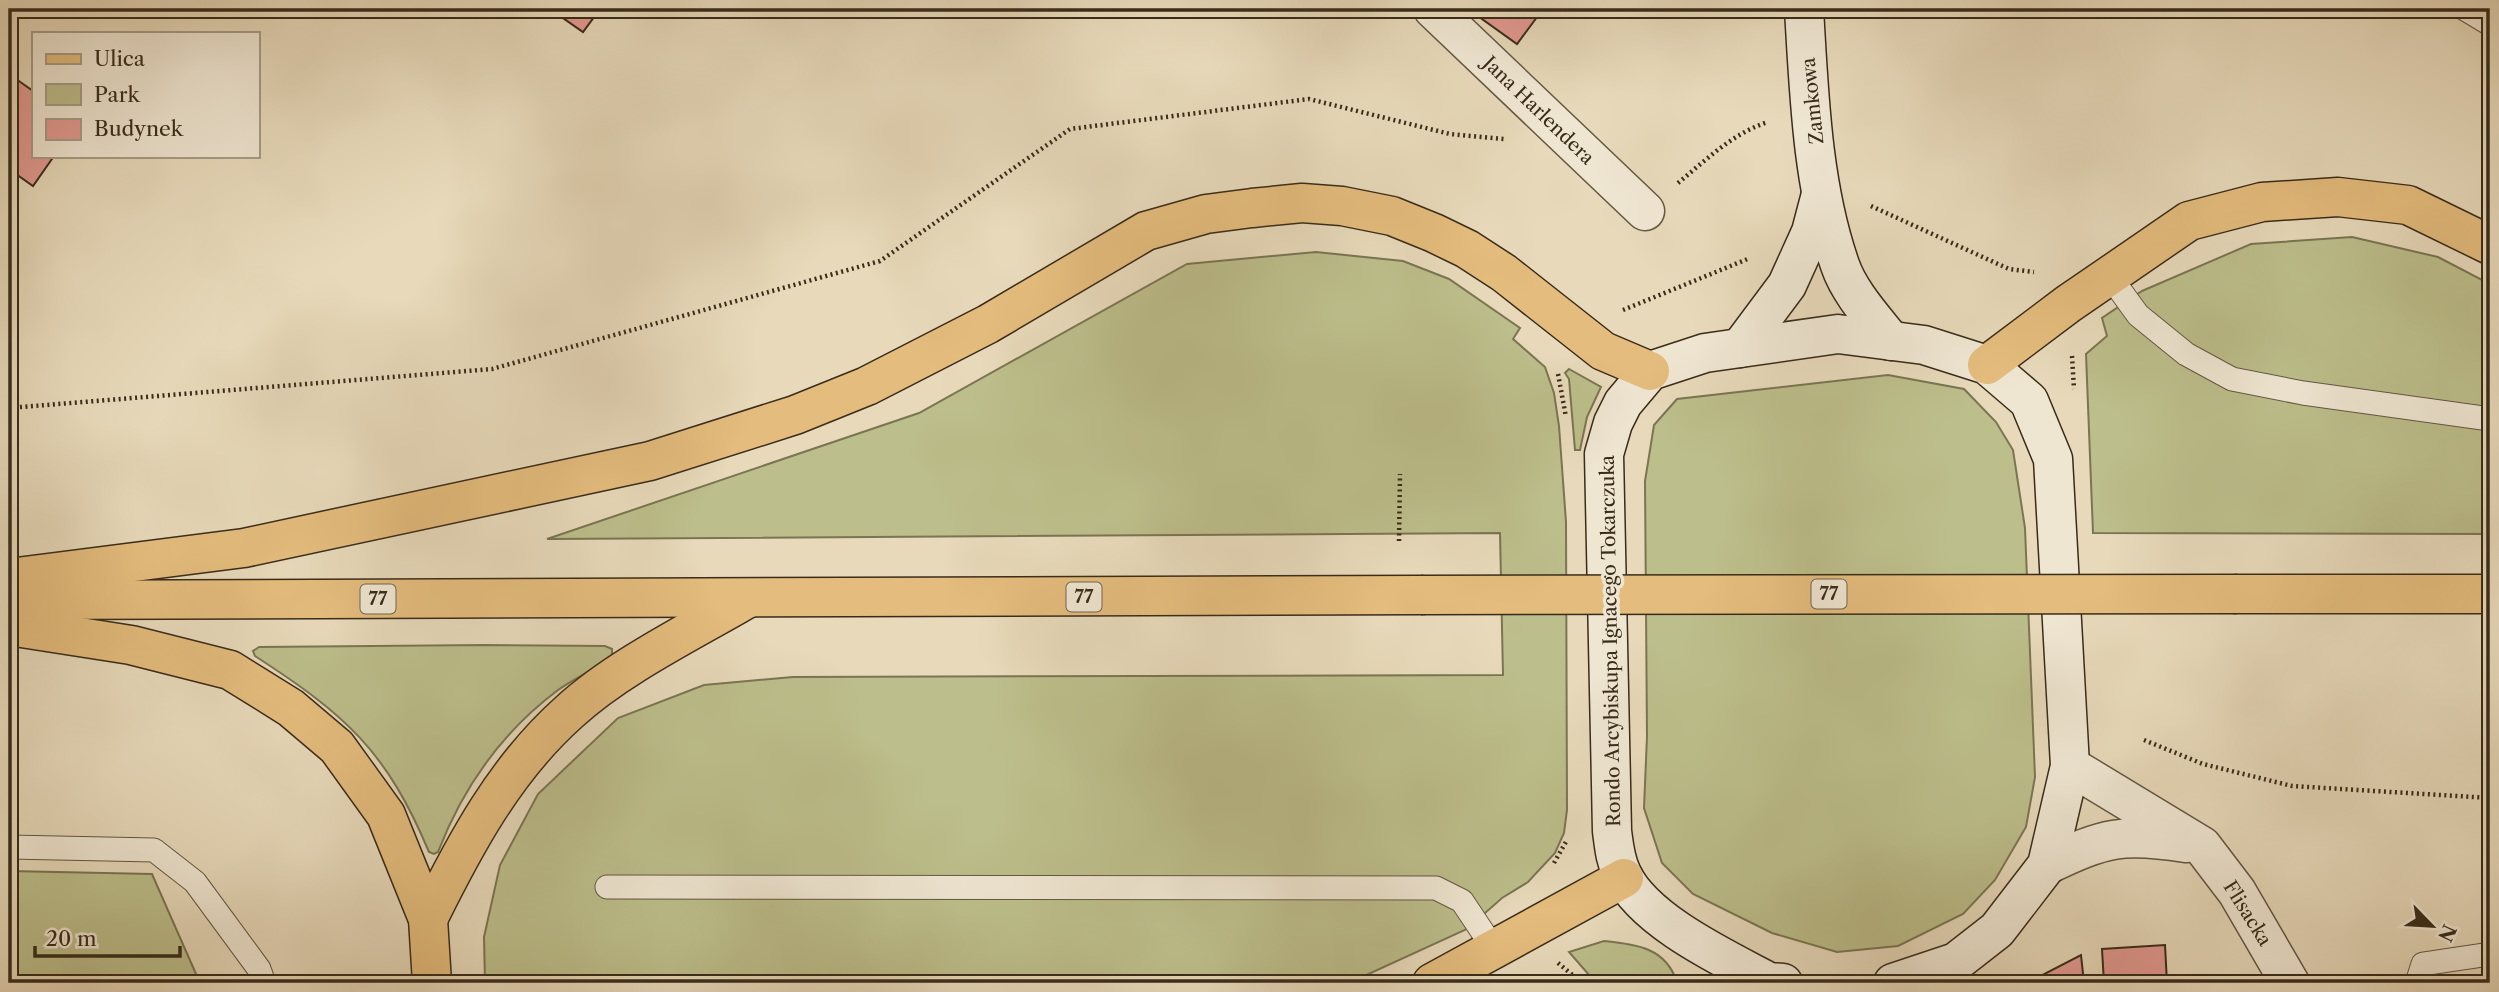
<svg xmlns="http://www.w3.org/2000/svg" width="2499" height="992" viewBox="0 0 2499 992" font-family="'Libre Caslon Text',serif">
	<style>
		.green { fill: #bcbe8b; stroke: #7a7552; stroke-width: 2 }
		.building { fill: #e29991; stroke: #392c1a; stroke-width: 2 }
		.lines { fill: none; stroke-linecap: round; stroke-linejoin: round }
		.lane-casing { stroke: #645742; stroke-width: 25 }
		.street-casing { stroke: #645742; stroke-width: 41 }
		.secondary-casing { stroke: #392c1a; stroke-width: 41 }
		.primary-casing { stroke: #392c1a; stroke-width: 41 }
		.path { stroke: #392c1a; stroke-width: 4.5; stroke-dasharray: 2 3.5; stroke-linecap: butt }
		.lane { stroke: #efe6d2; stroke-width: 23 }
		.street { stroke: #efe6d2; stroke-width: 38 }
		.secondary { stroke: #efe6d2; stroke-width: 38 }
		.primary { stroke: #e4bc7d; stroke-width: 38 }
		.primary-bridge-casing { stroke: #392c1a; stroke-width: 41; stroke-linecap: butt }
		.primary-bridge { stroke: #e4bc7d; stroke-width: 38 }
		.labels { text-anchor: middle; stroke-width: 7; stroke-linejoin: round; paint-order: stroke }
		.shield { fill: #efe6d2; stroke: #706451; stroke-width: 2 }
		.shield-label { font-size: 18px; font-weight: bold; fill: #392c1a }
		.street-label { font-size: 19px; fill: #392c1a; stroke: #efe6d2 }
	</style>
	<rect width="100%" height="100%" fill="#e7d9ba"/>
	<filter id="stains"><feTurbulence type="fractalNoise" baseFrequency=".00286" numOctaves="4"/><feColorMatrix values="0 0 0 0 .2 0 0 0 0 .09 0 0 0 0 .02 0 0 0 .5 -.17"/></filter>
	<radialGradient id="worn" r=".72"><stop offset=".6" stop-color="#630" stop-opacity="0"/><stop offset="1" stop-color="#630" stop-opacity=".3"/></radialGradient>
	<g class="green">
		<polygon points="2352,237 2438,257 2490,284 2490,534 2093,533 2086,354 2107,336 2102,318 2142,291 2251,244"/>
		<polygon points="1316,252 1403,261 1449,279 1520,328 1513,339 1545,367 1554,393 1559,426 1566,522 1567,810 1564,833 1555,853 1528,882 1502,898 1467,929 1349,983 485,983 484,937 500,865 538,794 618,718 704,685 793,677 1503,675 1500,533 547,539 919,413 1187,264"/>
		<polygon points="1569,369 1601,387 1587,417 1580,450 1575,450 1569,379 1565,373"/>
		<polygon points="1888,375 1964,389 1996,422 2013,450 2025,528 2035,777 2026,827 1995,880 1963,914 1898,946 1837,952 1772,933 1693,894 1662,863 1644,808 1647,736 1645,481 1654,425 1677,399"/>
		<path d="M485,645L605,646L612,649V655C597,669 576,677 558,690C502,732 463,787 438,852L434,854L429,852C386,750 346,715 255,656L253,651L259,647Z"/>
		<polygon points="9,871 152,874 200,983 9,983"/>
		<path d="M1604,941C1636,944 1667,948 1677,983H1596L1569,952Z"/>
	</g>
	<g class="building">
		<polygon points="550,9 600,9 583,32"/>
		<polygon points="1489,9 1543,9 1517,44 1482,19"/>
		<polygon points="9,74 33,91 33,156 54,156 33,186 9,169"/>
		<polygon points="2165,945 2167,983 2104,983 2102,949"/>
		<polygon points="2081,955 2084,983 2027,983"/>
	</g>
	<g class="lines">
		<g class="lane-casing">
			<g id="lane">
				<polyline points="2465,9 2490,24"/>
				<polyline points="2109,275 2138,315 2186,354 2232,379 2303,393 2490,419"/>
				<polyline points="9,847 154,850 195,882 259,969 264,983"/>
				<polyline points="607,887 1436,888 1462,901 1494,949"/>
				<polyline points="2417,983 2423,964 2490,954"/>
			</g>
		</g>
		<g class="street-casing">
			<g id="street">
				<polyline points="1433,9 1645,211"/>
				<polyline points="2070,766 2202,846 2237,892 2290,983"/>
				<path d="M2047,865C2105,837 2123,833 2186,843"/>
			</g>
		</g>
		<g class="secondary-casing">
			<g id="secondary">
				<path d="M1804,9C1809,93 1812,185 1840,265C1849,292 1873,318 1891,341"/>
				<polyline points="1740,348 1787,285 1811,232 1821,194"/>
				<path d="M1783,983L1769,982C1724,958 1644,921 1622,874C1615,860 1614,846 1612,831L1604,454L1613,423L1623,403L1650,371L1705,353L1838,334L1924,345L1987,365L2029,401L2053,459L2070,766L2047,865L1997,930L1956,962L1893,983"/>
			</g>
		</g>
		<g class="primary-casing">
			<g id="primary">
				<polyline points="1987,365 2068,304 2189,221 2262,202 2338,197 2408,205 2490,245"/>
				<polyline points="9,578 244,548 650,461 795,415 867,386 988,324 1146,231 1206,214 1252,208 1302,203 1342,206 1392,216 1434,233 1467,249 1504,273 1603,351 1650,371"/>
				<polyline points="2237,594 2490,594"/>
				<polyline points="9,600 1421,595"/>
				<polyline points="9,626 131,645 230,670 291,708 337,747 386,815 428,919 432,983"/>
				<path d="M428,919C465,844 505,769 569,712C617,668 688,633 745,600"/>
				<polyline points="1432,983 1624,878"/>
			</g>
		</g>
		<g class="path">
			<path d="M1678,183C1706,160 1733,133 1768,122"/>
			<polyline points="1871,206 2009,269 2034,272"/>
			<polyline points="1623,310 1750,258"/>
			<polyline points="2072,356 2074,389"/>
			<polyline points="1558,374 1566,417"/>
			<polyline points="9,408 492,369 880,261 1070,129 1309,99 1450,134 1504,139"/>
			<polyline points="1399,541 1400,474"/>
			<polyline points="2144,740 2203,764 2292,786 2490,798"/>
			<polyline points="1554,863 1567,840"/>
			<polyline points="1558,963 1582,983"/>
		</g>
		<use href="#lane" class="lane"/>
		<use href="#street" class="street"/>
		<use href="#secondary" class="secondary"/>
		<use href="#primary" class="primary"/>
		<g class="primary-bridge-casing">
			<polyline id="primary-bridge" points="1421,595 2237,594"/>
		</g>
		<use href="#primary-bridge" class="primary-bridge"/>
	</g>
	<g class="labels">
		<g class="shield">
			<rect x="1811.5" y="579.5" width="35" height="29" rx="5"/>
			<rect x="1066.5" y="582.5" width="35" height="29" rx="5"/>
			<rect x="360.5" y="584.5" width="35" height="29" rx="5"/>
		</g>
		<g class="shield-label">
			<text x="1829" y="600">77</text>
			<text x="1084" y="603">77</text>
			<text x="378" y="605">77</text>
		</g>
		<g class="street-label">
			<text transform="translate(1812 101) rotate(-96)" y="7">Zamkowa</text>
			<text transform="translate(1539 110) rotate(44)" y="7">Jana Harlendera</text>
			<text transform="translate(1610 641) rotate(-91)" y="7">Rondo Arcybiskupa Ignacego Tokarczuka</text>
			<text transform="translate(2248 913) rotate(58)" y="7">Flisacka</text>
		</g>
	</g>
	<rect width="2499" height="992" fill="none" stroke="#e7d9ba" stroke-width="35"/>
	<rect x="10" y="10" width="2478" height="971" fill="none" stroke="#392c1a" stroke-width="3.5"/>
	<rect x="18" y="18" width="2464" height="957" fill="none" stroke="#392c1a" stroke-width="2"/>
	<rect x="32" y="32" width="228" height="126" fill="#efe6d2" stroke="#a69c88" stroke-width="2"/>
	<rect x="46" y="54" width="35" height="10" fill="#e4bc7d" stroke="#a69c88" stroke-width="2"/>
	<text x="94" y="66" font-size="21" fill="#392c1a">Ulica</text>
	<rect x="46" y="84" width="35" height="21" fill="#bcbe8b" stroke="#a69c88" stroke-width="2"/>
	<text x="94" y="102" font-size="21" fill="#392c1a">Park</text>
	<rect x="46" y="119" width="35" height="21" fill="#e29991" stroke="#a69c88" stroke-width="2"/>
	<text x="94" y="136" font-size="21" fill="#392c1a">Budynek</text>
	<g transform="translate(2432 926) rotate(115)" stroke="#efe6d2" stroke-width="5" paint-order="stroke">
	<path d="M0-5L12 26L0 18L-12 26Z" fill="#392c1a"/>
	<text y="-10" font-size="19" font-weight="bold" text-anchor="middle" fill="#392c1a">N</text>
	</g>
	<path d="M35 946v10h145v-10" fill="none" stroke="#392c1a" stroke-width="3.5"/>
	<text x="46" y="946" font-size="21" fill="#392c1a" stroke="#efe6d2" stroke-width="5" paint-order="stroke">20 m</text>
	<rect width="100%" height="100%" filter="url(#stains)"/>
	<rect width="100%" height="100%" fill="url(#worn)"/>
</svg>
